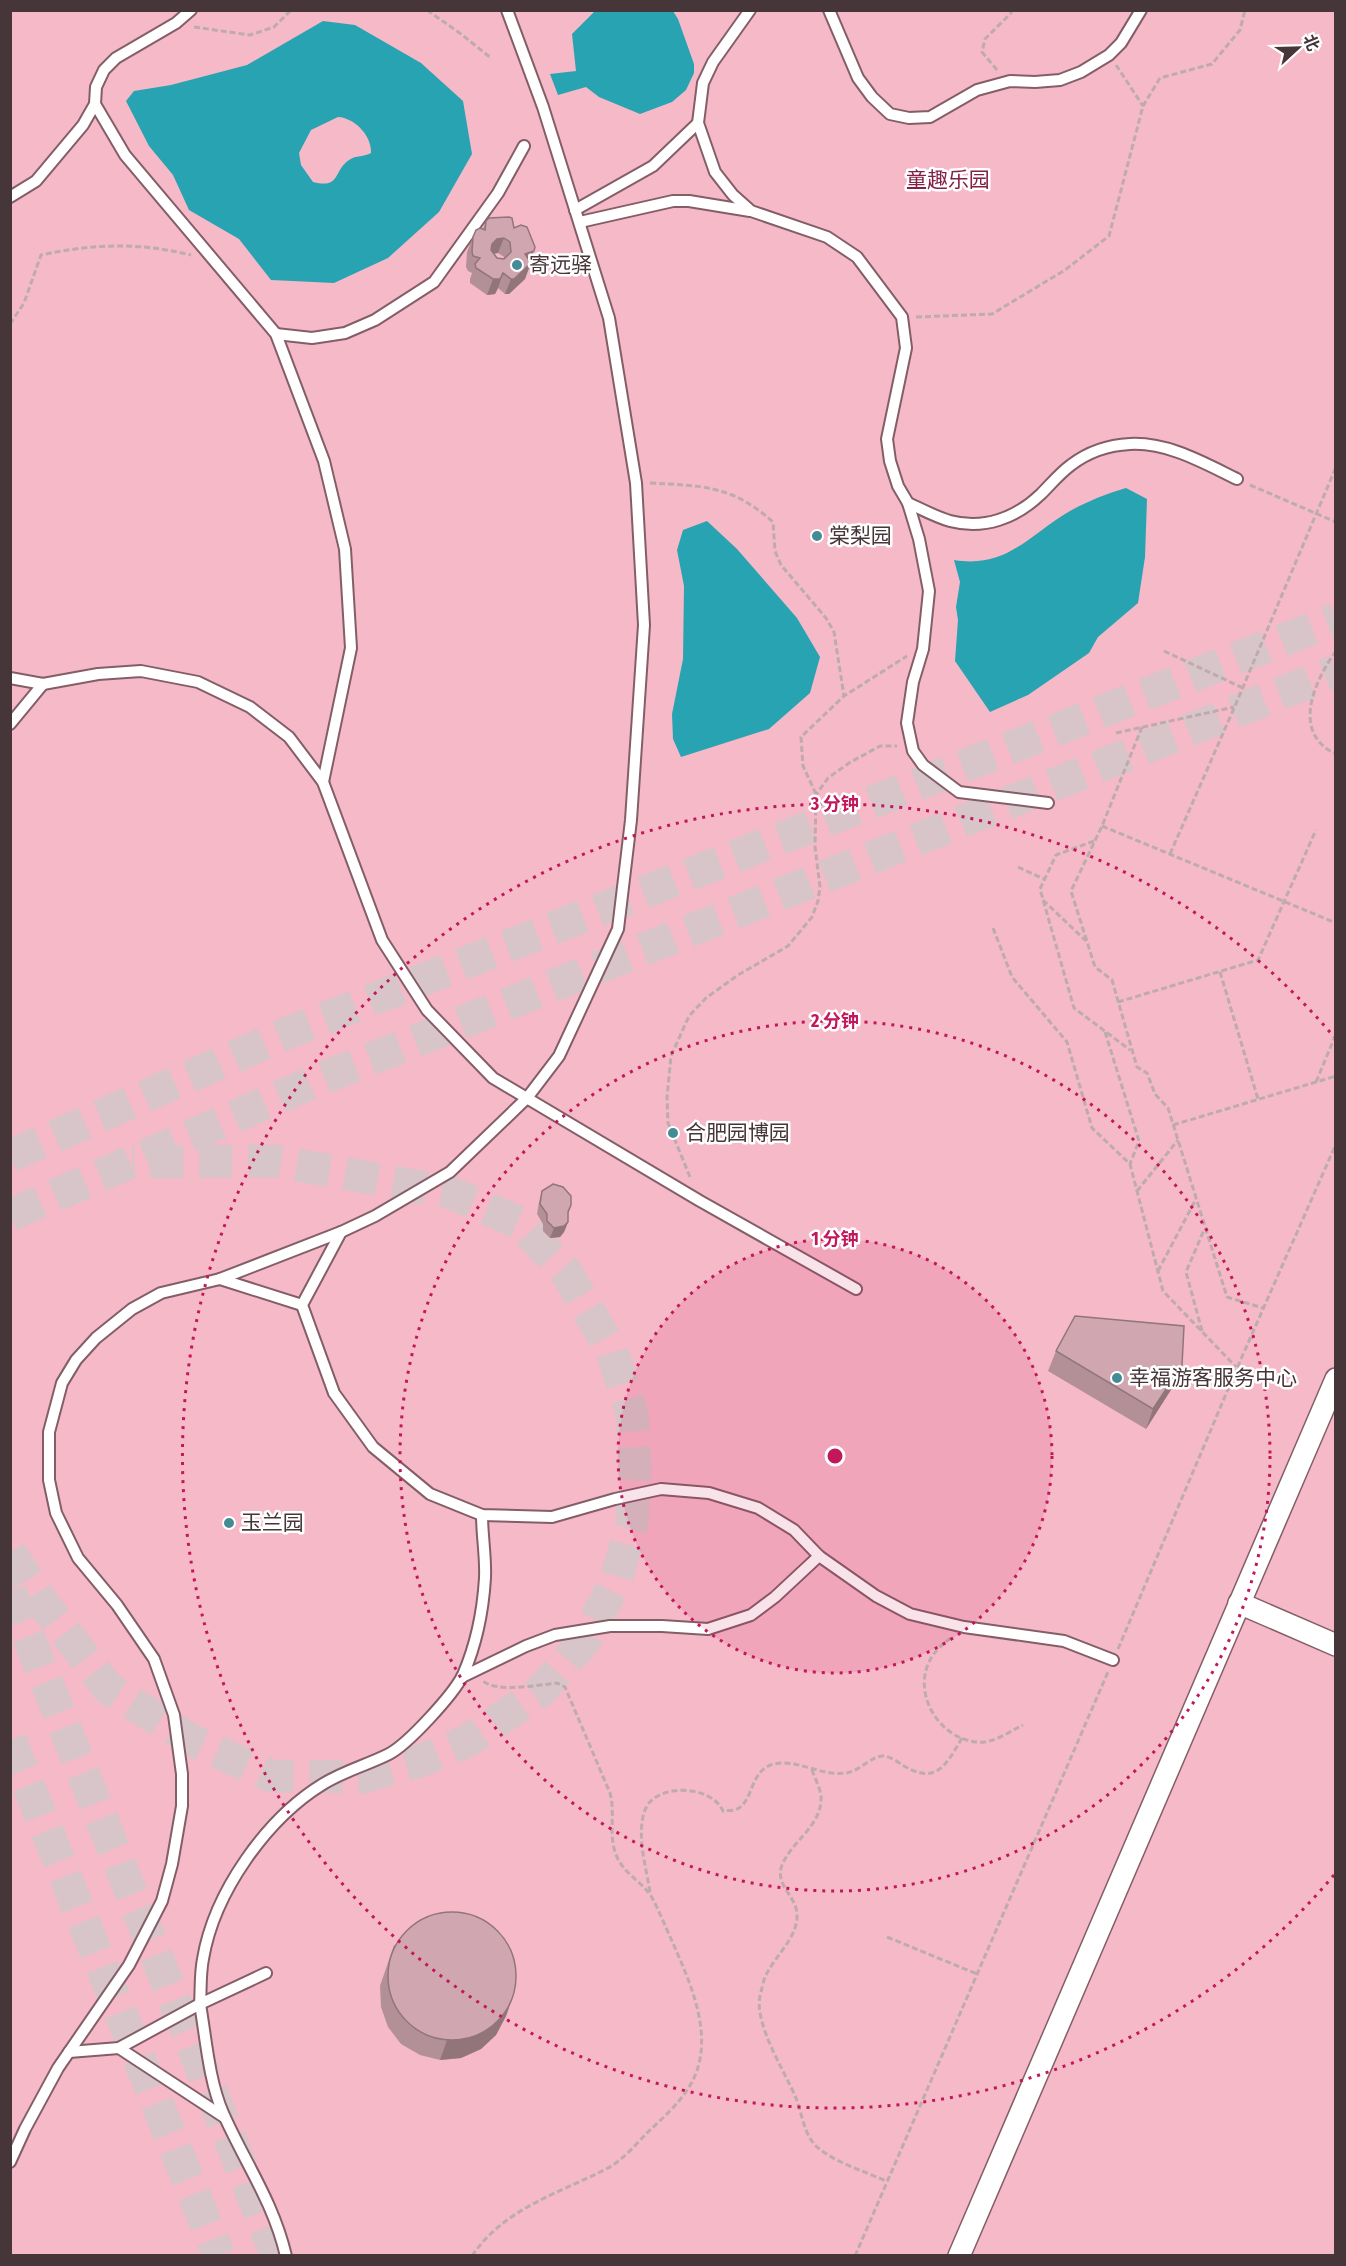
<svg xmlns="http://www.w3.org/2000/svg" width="1346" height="2266" viewBox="0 0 1346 2266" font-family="'Fira Sans Condensed','Noto Sans SC',sans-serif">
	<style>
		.green { fill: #f6b9c8 }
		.water { fill: #28a3b2; fill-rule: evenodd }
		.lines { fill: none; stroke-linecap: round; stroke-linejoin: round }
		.primary-tunnel { stroke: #d7c5c9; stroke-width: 33; stroke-dasharray: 33 16; stroke-linecap: butt }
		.service-casing { stroke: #835e68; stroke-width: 14 }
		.minor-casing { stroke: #835e68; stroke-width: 24 }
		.path { stroke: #bdabaf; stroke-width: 3; stroke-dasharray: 6 3; stroke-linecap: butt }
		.service { stroke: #fff; stroke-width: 10 }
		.minor { stroke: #fff; stroke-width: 21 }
		.wall { fill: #b39097; fill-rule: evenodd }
		.shaded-wall { fill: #92757b }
		.building { fill: #d0a7b0; stroke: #92757b; stroke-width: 1.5; fill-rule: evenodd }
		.ring { fill: none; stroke: #c2185b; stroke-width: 3; stroke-dasharray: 3 6 }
		.poi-dot { fill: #458b95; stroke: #fff; stroke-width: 2 }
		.labels { text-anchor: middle; stroke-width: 5; stroke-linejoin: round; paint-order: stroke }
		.park-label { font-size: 21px; fill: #822145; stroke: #fff }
		.poi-label { font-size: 21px; fill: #463539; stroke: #fff; text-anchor: start }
		.centre { fill: #c2185b; stroke: #fff; stroke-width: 3 }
		.ring-label { font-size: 18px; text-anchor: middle; font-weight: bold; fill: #c2185b; stroke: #fff; stroke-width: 5; stroke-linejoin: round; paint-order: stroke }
	</style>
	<rect width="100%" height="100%" fill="#fbe9ed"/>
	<rect class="green" x="11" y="11" width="1324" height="2244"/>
	<g class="water">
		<polygon points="595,11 673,11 678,19 694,64 694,73 686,90 672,102 640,114 599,97 586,87 558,95 550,74 576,71 572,34"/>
		<path d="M323,21L355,25L421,63L463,101L472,154L439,212L388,258L334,283L271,280L239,239L189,210L173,175L149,146L126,101L134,91L171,85L247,65ZM338,117C355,118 372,136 371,153C364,157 356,155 349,160C333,171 341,189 313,182L301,165L299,153L311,130Z"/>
		<path d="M1126,488L1147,499L1145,557L1138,603L1098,637L1089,653L1028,695L990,712L955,661L958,620L956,607L960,582L954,560C1007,569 1030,534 1070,511C1088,501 1106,494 1126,488Z"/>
		<polygon points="707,521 737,549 797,618 820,657 810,693 769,729 681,757 673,739 672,714 683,659 684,586 677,550 683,530"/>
	</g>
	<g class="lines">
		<g class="primary-tunnel">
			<polyline points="10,1156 290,1032 1336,619"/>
			<polyline points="10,1215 311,1083 1336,671"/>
			<polyline points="10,1552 39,1598 108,1688 191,1740 271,1776 362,1777 420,1761 469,1740 541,1691 585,1640 615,1583 632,1524 635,1468 632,1414 612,1351 566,1272 520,1223 449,1192 274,1161 132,1162"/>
			<polyline points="10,1591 277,2256"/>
			<polyline points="10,1740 219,2256"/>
		</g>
		<g class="service-casing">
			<g id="service">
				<polyline points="750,10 713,62 703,83 698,123 715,172 733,195 751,211 827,237 857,257 902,317 906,348 887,439 890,461 898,486 908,503 919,539 929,591 923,649 913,682 907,723 913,751 923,765 959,792 1048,803"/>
				<polyline points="829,10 858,78 872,97 890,114 909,118 930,117 977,90 1010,81 1035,82 1060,80 1081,72 1109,55 1121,43 1141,10"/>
				<polyline points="95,104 125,155 276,334 324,461 345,549 351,648 323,782"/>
				<polyline points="10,197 36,181 83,125 95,104 96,87 104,70 116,58 176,23 191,10"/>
				<polyline points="575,210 653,166 698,123"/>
				<polyline points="580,222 673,201 689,201 750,211"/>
				<polyline points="276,334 312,338 345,333 375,320 434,282 498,193 524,146"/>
				<path d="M908,503C921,509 936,517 950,521C984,530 1016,518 1041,494C1051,484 1060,473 1071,465C1088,452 1109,445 1130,444C1168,442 1204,463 1237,479"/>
				<polyline points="10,678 43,684 98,674 141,671 198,682 250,707 289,737 323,782 382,940 427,1010 493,1078 700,1201 856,1289"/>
				<polyline points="10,724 43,684"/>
				<polyline points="341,1232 302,1305 334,1393 373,1447 430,1494 482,1515 552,1517 615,1499 661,1489 709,1493 758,1508 794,1530 819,1556 876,1596 910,1614 964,1627 1064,1641 1113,1660"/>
				<polyline points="220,1279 302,1305"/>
				<polyline points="462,1677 526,1646 555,1635 610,1626 662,1626 708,1629 751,1615 775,1597 819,1556"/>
				<path d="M266,1973L200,2004C201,1990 200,1974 203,1959C214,1893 266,1819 323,1784C344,1771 367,1765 389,1754C408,1744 453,1695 463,1675C476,1645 483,1611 485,1578C486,1557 482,1536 482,1515"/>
				<polyline points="119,2048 224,2117"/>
				<path d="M69,2052L119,2048L200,2004C206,2039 209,2081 223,2113C245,2163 273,2201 286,2256"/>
				<polyline points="10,2162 25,2129 58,2068 129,1965 162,1901 172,1864 182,1806 182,1774 174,1715 154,1659 117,1605 78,1558 56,1513 49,1480 49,1432 62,1383 76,1360 96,1338 132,1309 161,1293 220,1279 341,1232 375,1216 450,1172 527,1098 559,1056 618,929 631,820 644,625 636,483 609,318 543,107 507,10"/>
			</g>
		</g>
		<g class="minor-casing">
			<g id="minor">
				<polyline points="1239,1603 1336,1645"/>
				<polyline points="959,2256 1336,1379"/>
			</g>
		</g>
		<g class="path">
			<polyline points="427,10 461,34 491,58"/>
			<polyline points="194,27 250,35 274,27 291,10"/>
			<polyline points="1116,65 1143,106"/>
			<polyline points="997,70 982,52 985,39 1011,13 1010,10"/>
			<polyline points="916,317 992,314 1065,270 1109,236 1143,106 1160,78 1212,64 1240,30 1245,10"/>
			<path d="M10,324L24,303L41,255C93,244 138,242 191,255"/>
			<path d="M650,483C702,486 732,485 773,522L775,551L781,565L826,618L834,632L844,696"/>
			<polyline points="1250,485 1336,522"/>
			<polyline points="1164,651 1243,688"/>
			<path d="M1336,651C1315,680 1290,733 1336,754"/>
			<polyline points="1142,727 1102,826 1071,891 1095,967 1112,980 1137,1067 1147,1073 1155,1094 1168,1108 1227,1297 1263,1308"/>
			<polyline points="1116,733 1234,707"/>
			<polyline points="816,794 803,766 801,737 844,696 907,656"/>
			<polyline points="1102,826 1336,923"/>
			<polyline points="1094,841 1056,855 1040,889 1074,1008 1130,1050"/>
			<polyline points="1170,854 1235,706 1336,467"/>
			<polyline points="1018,867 1044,879"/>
			<polyline points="1043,900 1086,941"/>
			<polyline points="993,928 1012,977 1067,1042 1092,1128 1130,1164 1163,1291 1236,1367"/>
			<polyline points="1220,972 1258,1099"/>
			<polyline points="1118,1002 1258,960 1316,830"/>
			<polyline points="1105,1032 1139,1141 1130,1164"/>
			<polyline points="1316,1082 1336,1034"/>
			<polyline points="1173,1125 1336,1076"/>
			<polyline points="690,1177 668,1123 667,1098 671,1056 689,1016 706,998 738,975 788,946 812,917 818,901 820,887 815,847 816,795 828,778 849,763 880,746 897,746"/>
			<polyline points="1137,1191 1178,1140"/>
			<polyline points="1158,1271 1196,1199"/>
			<polyline points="1202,1331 1186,1272 1204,1230"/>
			<path d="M951,1638C942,1645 934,1651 929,1662C913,1696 940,1738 976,1742C993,1744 1009,1732 1023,1725"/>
			<polyline points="1118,1649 1237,1368 1336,1144"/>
			<path d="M812,1770C815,1779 822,1791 821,1800C820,1827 792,1841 782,1865C774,1885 797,1896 797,1915C798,1937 775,1956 766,1975C763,1981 762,1989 760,1996C754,2024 785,2072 796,2098C802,2114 804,2135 817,2147C836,2163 864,2171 886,2181"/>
			<path d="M650,1892C646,1866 636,1835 645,1810C655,1783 711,1784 723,1811C727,1810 734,1811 737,1809C756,1800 748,1763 783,1763C804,1763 824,1776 846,1773C860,1771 871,1756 883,1756C890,1756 898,1762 904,1766C937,1785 946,1765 962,1738"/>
			<polyline points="887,1937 977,1974"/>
			<path d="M472,2256C504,2208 560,2193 608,2168C623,2160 636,2144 648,2132C664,2117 683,2100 693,2080C715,2036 690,1982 672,1941C665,1926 659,1910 651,1896C642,1882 626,1875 618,1859C607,1838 616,1815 610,1793L565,1687L557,1683C538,1685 497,1693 483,1681"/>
			<polyline points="855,2256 1108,1672"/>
		</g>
		<use href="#service" class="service"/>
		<use href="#minor" class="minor"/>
	</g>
	<g class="wall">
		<path d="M486,221L514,228L530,262L525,279L509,294H505L498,288L495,294L487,295L470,283V279L472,273L468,271L466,267L467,252L473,237L483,229ZM498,253L504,257V258H497L494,254Z"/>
		<polygon points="542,1191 571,1205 568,1214 568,1222 564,1232 560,1237 550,1238 543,1231 543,1224 537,1214 539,1202"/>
		<polygon points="1056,1351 1182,1365 1174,1385 1146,1429 1048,1371"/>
		<polygon points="394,1945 513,1996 506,2016 496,2035 481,2049 461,2058 440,2060 420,2055 401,2044 388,2027 381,2007 380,1986"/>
	</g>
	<g class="shaded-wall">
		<polygon points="504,238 498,253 491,254 487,259 492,244 497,239"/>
		<polygon points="534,251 528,266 525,254"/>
		<polygon points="531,263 525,279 509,294 505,294 511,279"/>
		<polygon points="503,273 498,288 495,294 487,295 493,279"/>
		<polygon points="568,1222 564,1232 560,1237 550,1238 554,1228"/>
		<polygon points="1182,1365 1174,1385 1146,1429 1153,1409"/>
		<polygon points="513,1996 506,2016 496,2035 481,2049 461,2058 440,2060 447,2040"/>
	</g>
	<g class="building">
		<path d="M509,217L512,218L514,228L521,225L527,227L535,247L534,251L525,254L531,263L514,279H511L503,273L500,279H493L476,268L475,264L480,258L473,256L472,252L473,237L476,230L480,228L485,230L486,221L489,218ZM504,238L510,242L511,252L504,259L497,258L491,250L492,244L497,239Z"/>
		<polygon points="553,1184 563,1187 571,1196 571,1205 568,1212 568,1222 564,1226 554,1228 547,1221 547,1214 540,1204 542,1191"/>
		<polygon points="1075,1316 1184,1326 1182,1365 1153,1409 1056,1351"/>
		<circle cx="452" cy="1976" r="64"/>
	</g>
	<circle cx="835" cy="1456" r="217" fill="#c2185b" fill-opacity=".12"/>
	<g class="ring">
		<circle cx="835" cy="1456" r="217"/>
		<circle cx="835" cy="1456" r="435"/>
		<path d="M1334 1875A652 652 0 1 1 1334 1037"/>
	</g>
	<g class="poi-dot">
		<circle cx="517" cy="265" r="6"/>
		<circle cx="817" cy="536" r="6"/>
		<circle cx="673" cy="1133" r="6"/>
		<circle cx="1117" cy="1378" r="6"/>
		<circle cx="229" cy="1523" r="6"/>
	</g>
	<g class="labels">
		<g class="park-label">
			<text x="948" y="187">童趣乐园</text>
		</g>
		<g class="poi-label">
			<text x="529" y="272">寄远驿</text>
			<text x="829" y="543">棠梨园</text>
			<text x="685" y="1140">合肥园博园</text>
			<text x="1129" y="1385">幸福游客服务中心</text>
			<text x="241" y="1530">玉兰园</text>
		</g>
	</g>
	<circle cx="835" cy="1456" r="9" class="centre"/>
	<g class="ring-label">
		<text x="835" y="810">3 分钟</text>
		<text x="835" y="1027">2 分钟</text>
		<text x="835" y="1245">1 分钟</text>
	</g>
	<rect width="1346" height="2266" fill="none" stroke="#463539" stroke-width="24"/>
	<g transform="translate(1298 48) rotate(68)" stroke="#ffffff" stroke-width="4.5" paint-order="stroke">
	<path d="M0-4.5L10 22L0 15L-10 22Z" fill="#463539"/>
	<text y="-9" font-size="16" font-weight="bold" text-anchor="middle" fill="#463539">北</text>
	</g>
</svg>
